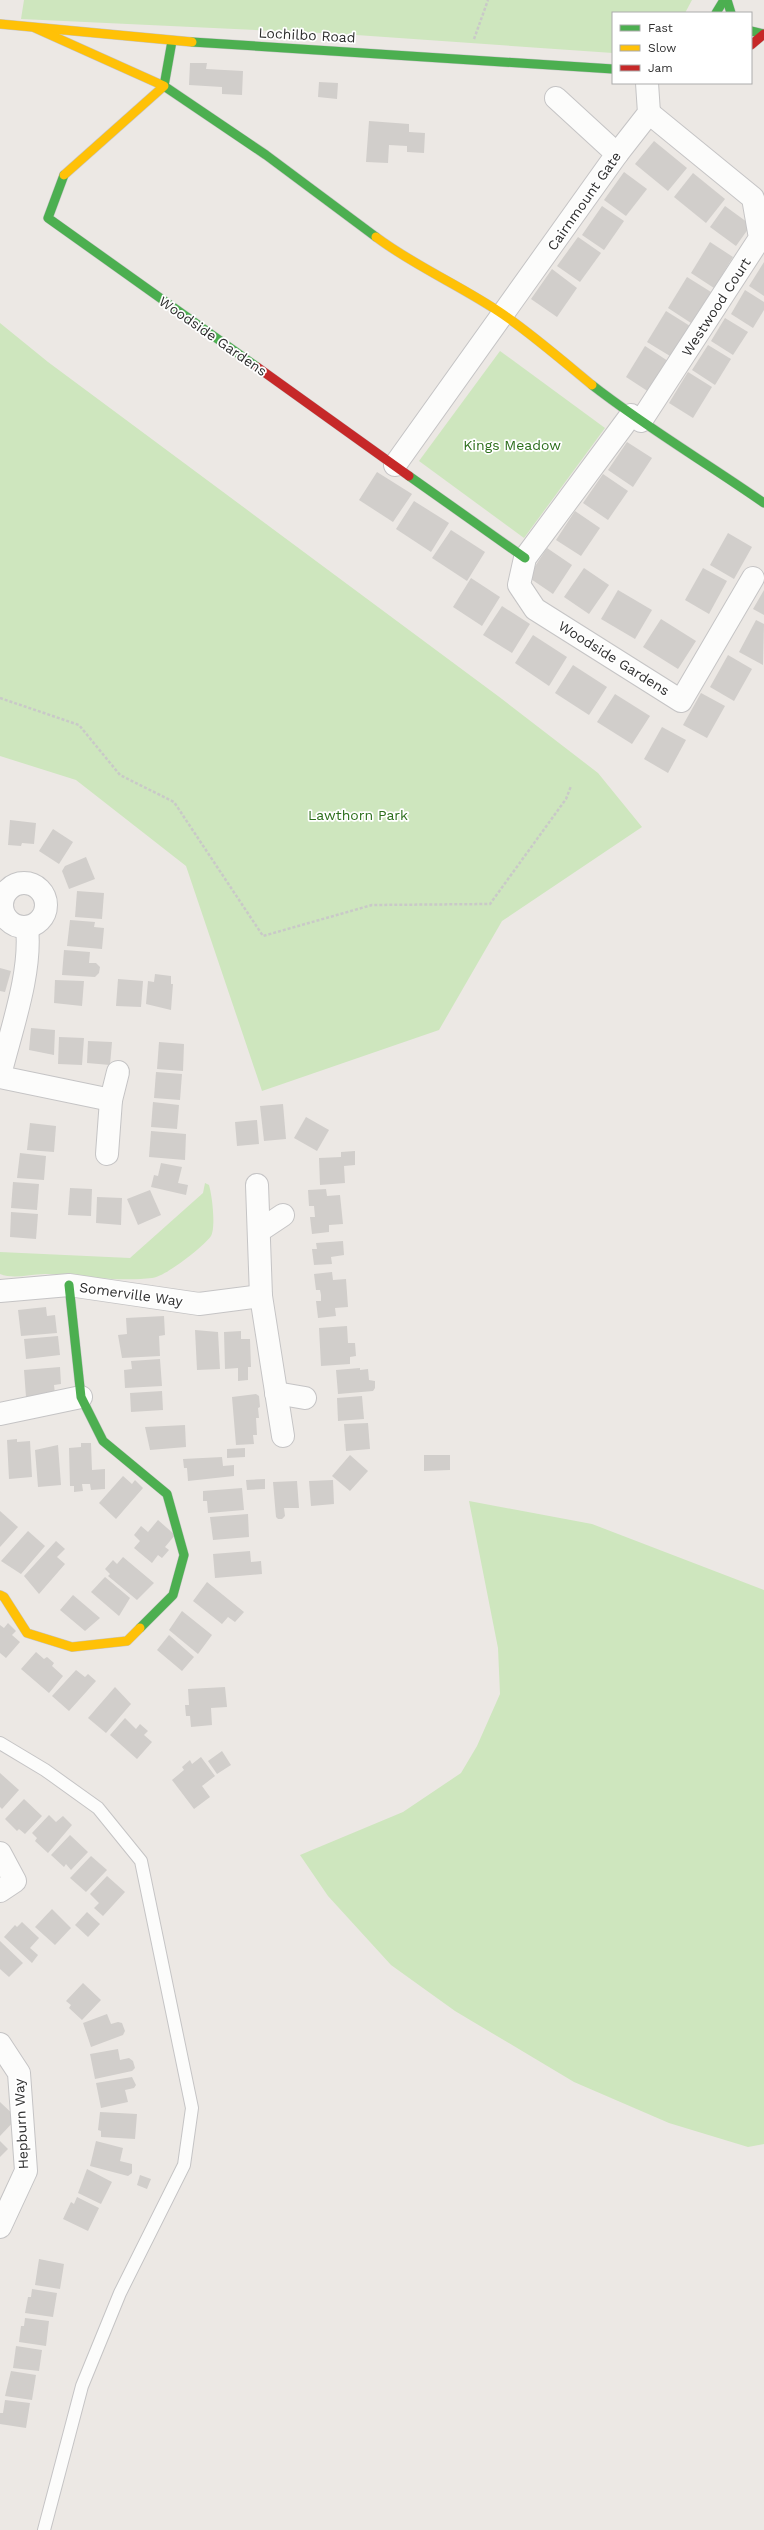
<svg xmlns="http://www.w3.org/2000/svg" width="764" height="2530" viewBox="0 0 764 2530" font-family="'Work Sans',sans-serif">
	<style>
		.green { fill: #cee6be }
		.building { fill: #d1cecb }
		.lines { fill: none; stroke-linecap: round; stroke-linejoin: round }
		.lane-casing { stroke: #c5c4c5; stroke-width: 14 }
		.street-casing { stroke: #c5c4c5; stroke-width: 24 }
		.fast-casing { stroke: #c5c4c5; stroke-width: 10 }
		.slow-casing { stroke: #c5c4c5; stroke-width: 10 }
		.jam-casing { stroke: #c5c4c5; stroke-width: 10 }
		.path { stroke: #c9c9c8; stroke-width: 2.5; stroke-dasharray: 3 2; stroke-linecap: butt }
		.lane { stroke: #fcfcfb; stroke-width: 12 }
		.street { stroke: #fcfcfb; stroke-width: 22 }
		.fast { stroke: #4caf50; stroke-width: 9 }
		.slow { stroke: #ffc107; stroke-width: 9 }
		.jam { stroke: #c62828; stroke-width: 9 }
		.labels { text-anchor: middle; stroke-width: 3.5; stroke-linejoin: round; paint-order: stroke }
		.street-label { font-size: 14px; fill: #2e2e2e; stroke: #fff }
		.park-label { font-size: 14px; fill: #2c6e1b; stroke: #fff }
	</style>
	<rect width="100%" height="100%" fill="#ece8e4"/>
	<g class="green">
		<polygon points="24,0 692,0 685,13 613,13 613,53 342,34 21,19"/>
		<polygon points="0,323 48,362 502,699 598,773 642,827 502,921 439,1030 262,1091 186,866 76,780 0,756"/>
		<polygon points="500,351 605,428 524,538 419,461"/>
		<path d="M205,1183L209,1185C212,1195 216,1227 211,1236C203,1247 165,1277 152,1278C122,1282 79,1276 48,1274C31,1273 16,1280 0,1274V1252L130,1258L203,1193Z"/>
		<polygon points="469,1501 592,1524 764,1590 764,2144 748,2147 669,2123 574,2082 455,2011 391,1965 328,1896 300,1855 403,1812 461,1773 477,1746 500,1694 498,1648"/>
	</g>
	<g class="building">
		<polygon points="190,63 207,63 206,69 243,71 242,95 222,94 222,87 189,85"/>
		<polygon points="319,82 338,83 337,99 318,97"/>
		<polygon points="369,121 409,124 409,132 425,133 424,153 407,152 407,146 389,145 388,163 366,162"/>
		<polygon points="654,141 687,168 668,191 635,164"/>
		<polygon points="624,172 647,189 626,216 604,200"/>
		<polygon points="693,173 725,199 706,223 674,197"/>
		<polygon points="602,206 624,221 604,250 582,235"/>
		<polygon points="725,206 751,225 736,246 710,227"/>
		<polygon points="578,237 601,253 580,282 557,266"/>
		<polygon points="710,242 733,257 714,288 691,273"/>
		<polygon points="764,262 764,296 749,286"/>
		<polygon points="552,269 577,288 557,317 531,299"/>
		<polygon points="687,277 711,292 691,323 668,308"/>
		<polygon points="745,290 764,302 764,310 753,328 731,314"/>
		<polygon points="666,311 690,326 670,356 647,342"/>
		<polygon points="725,318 748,332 733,355 711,341"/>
		<polygon points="708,345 731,359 715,385 692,370"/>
		<polygon points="645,346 668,361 649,392 626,377"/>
		<polygon points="688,372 712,387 693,418 669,403"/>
		<polygon points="627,442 652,458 633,487 608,470"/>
		<polygon points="377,472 412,494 393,522 359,500"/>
		<polygon points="603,474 628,491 608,520 583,503"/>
		<polygon points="414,501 449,523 431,552 396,529"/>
		<polygon points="575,511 600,528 581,556 556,540"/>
		<polygon points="451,530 485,552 467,581 432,558"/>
		<polygon points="728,533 752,547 734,579 710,565"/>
		<polygon points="547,548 572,565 553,594 528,577"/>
		<polygon points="584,568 609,585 589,614 564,597"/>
		<polygon points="703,568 727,581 709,614 685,600"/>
		<polygon points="471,578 500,597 482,626 453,607"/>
		<polygon points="618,590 652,610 635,639 601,619"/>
		<polygon points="764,590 764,615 753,609"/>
		<polygon points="502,606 530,624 512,653 483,635"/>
		<polygon points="661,619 696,641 678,669 643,647"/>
		<polygon points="756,620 764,624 763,665 739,652"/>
		<polygon points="533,635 567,657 549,686 515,663"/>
		<polygon points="728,655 752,669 734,701 710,687"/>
		<polygon points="573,665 607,687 589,715 555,693"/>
		<polygon points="701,693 725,706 707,738 683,725"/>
		<polygon points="615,694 650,716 632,744 597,722"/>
		<polygon points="662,727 686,740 668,773 644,759"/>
		<polygon points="10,820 36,823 34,844 22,843 21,846 8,845"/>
		<polygon points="53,829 73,842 59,864 39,851"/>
		<polygon points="86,857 95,879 69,889 62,871 65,866"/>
		<polygon points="77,891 104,893 102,919 75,917"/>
		<polygon points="70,920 95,922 94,927 104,928 102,949 67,946"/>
		<polygon points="64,950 90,952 89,963 96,963 100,967 99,973 95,977 62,975"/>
		<polygon points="0,968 11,971 5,992 0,991"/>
		<polygon points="155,974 171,976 171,984 173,984 171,1010 146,1004 148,981 154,982"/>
		<polygon points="118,979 143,981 141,1007 116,1006"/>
		<polygon points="55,980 84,981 82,1006 54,1003"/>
		<polygon points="31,1028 55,1030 54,1055 29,1050"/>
		<polygon points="59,1037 84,1038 82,1065 58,1064"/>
		<polygon points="88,1041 112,1042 110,1065 87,1063"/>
		<polygon points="159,1042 184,1044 183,1071 157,1069"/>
		<polygon points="156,1072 182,1074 180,1100 154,1098"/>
		<polygon points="153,1102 179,1105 177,1129 151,1127"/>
		<polygon points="283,1104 286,1139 264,1141 260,1106"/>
		<polygon points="306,1117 329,1130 317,1151 294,1138"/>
		<polygon points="257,1120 259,1144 237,1146 235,1122"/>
		<polygon points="30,1123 56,1126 54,1152 27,1150"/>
		<polygon points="151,1131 186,1134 185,1160 149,1157"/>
		<polygon points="355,1151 355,1165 344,1166 345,1183 320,1185 319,1158 341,1157 341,1152"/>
		<polygon points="20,1153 46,1156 44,1180 17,1178"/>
		<polygon points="161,1163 182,1167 178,1183 188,1185 186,1195 151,1187 154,1175 158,1176"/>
		<polygon points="13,1182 39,1184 37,1210 11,1208"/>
		<polygon points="70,1188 92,1189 91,1216 68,1215"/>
		<polygon points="326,1189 327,1196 340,1195 343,1224 329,1225 329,1232 312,1234 310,1217 315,1217 314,1206 309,1206 308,1190"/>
		<polygon points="150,1190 161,1215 138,1225 127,1199"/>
		<polygon points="97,1197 122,1198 121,1225 96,1223"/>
		<polygon points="11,1212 38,1214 36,1239 10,1237"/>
		<polygon points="343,1241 344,1255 331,1257 332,1264 314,1265 312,1249 317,1249 316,1243"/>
		<polygon points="332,1272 333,1280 346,1279 348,1307 335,1308 336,1316 318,1318 316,1301 321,1301 321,1295 320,1290 316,1290 314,1274"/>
		<polygon points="46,1307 47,1316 55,1315 57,1333 21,1336 18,1310"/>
		<polygon points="164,1316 165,1335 159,1336 160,1356 122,1358 118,1335 127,1334 126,1318"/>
		<polygon points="347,1326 348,1343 355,1343 356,1356 350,1357 350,1364 321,1366 319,1328"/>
		<polygon points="195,1330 218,1332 220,1369 197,1370"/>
		<polygon points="241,1331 241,1339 250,1339 251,1367 248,1367 248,1380 238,1381 238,1368 225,1369 224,1332"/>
		<polygon points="58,1336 60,1355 26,1359 24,1339"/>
		<polygon points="160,1359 162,1386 125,1388 124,1370 132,1369 131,1361"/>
		<polygon points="60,1367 61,1384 54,1385 55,1394 26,1397 24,1370"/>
		<polygon points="360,1368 360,1370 368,1369 369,1380 375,1381 375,1388 373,1391 338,1394 336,1370"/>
		<polygon points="162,1391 163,1410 131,1412 130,1393"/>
		<polygon points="256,1394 259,1396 260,1407 258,1408 259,1418 256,1418 257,1435 253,1435 254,1444 236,1445 232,1397"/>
		<polygon points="362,1396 364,1419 338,1421 337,1398"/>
		<polygon points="368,1423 370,1449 346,1451 344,1424"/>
		<polygon points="185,1425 186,1447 150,1450 145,1427"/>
		<polygon points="17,1439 17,1442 30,1441 32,1477 9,1479 7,1440"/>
		<polygon points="81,1443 91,1443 92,1470 105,1469 105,1489 91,1490 90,1484 82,1484 83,1491 74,1492 74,1486 70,1486 69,1448 81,1447"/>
		<polygon points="58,1445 61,1485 38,1487 35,1450"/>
		<polygon points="245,1448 245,1457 227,1458 227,1449"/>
		<polygon points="350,1455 368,1471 350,1491 332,1476"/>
		<polygon points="424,1455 450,1455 450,1470 424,1471"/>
		<polygon points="222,1457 223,1466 234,1465 234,1476 188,1481 187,1468 184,1468 183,1459"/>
		<polygon points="123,1476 132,1484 135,1480 143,1488 116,1519 99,1503"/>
		<polygon points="265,1479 265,1489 247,1490 246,1480"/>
		<polygon points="333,1480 334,1504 311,1506 309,1481"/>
		<polygon points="297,1481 299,1508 284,1508 285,1516 282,1519 278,1519 276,1517 273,1482"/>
		<polygon points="242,1488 244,1510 208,1513 207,1501 203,1501 203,1491"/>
		<polygon points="0,1511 18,1527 0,1547"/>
		<polygon points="248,1514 249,1537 213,1540 210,1517"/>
		<polygon points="158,1520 175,1535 165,1547 169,1550 162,1558 158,1555 152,1563 134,1548 140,1541 134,1535 141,1526 148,1532"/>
		<polygon points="28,1531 45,1546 21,1574 1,1561"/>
		<polygon points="56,1541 65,1549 57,1557 65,1564 39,1594 24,1576"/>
		<polygon points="250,1551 251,1562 261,1561 262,1574 215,1578 213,1554"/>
		<polygon points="123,1557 154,1583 137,1600 108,1576 110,1574 105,1569 113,1560 117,1564"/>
		<polygon points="105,1577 130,1598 119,1616 91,1592"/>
		<polygon points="207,1582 244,1612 235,1622 228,1617 222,1624 193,1601"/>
		<polygon points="73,1595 100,1618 85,1631 60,1610"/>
		<polygon points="182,1611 212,1635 198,1654 169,1630"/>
		<polygon points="8,1623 16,1631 12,1635 20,1642 6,1658 0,1653 0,1625 4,1628"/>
		<polygon points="169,1635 194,1657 182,1671 157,1650"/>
		<polygon points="36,1652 44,1659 47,1657 54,1663 52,1666 63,1676 49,1693 21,1669"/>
		<polygon points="76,1670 85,1677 88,1674 96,1681 69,1711 52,1696"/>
		<polygon points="115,1687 131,1704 106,1733 88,1718"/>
		<polygon points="225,1687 227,1707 211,1708 212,1725 191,1727 190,1716 186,1716 185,1705 189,1705 188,1689"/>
		<polygon points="125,1718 136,1729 140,1724 148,1731 144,1735 152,1742 137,1759 110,1735"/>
		<polygon points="222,1751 231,1765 217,1774 208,1761"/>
		<polygon points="201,1757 215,1776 202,1786 210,1797 194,1809 172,1780 184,1770 182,1767 190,1760 192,1764"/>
		<polygon points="0,1773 19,1790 2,1809 0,1807"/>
		<polygon points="24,1799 42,1816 25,1834 19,1829 17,1831 5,1819"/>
		<polygon points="49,1815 56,1822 63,1816 72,1825 48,1853 35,1841 37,1838 32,1833"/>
		<polygon points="70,1835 88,1852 71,1870 66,1864 64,1867 51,1855"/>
		<polygon points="91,1856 107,1870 86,1892 70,1878"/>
		<polygon points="107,1876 125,1892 103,1916 94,1908 99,1903 90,1894"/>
		<polygon points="52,1909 71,1928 55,1945 35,1927"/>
		<polygon points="87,1912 100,1924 88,1937 75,1925"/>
		<polygon points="22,1922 39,1938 30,1948 38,1955 32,1963 4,1937 15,1925 17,1927"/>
		<polygon points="0,1941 23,1963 9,1977 0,1969"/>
		<polygon points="83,1983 101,2000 82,2020 69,2008 71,2005 66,2001"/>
		<polygon points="107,2014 111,2024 118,2022 122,2023 125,2031 123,2035 91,2047 83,2023"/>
		<polygon points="118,2049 120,2060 129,2058 133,2061 135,2068 132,2071 95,2079 90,2054"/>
		<polygon points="132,2077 136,2085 134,2088 125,2090 128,2102 101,2108 96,2083"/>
		<polygon points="0,2102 17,2118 0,2136"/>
		<polygon points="100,2112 137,2114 135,2139 101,2137 101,2131 98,2130"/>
		<polygon points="0,2141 8,2149 0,2157"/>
		<polygon points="96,2141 123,2148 120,2161 132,2164 132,2173 128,2176 90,2166"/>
		<polygon points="87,2169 112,2182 101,2204 78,2193"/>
		<polygon points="140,2175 151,2179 147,2189 137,2185"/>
		<polygon points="77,2197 99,2208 88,2231 63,2219 71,2202 74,2204"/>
		<polygon points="39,2259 64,2264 60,2289 35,2285"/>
		<polygon points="32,2289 57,2293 53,2317 25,2313 28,2297 31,2297"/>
		<polygon points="25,2318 49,2321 46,2346 19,2342 21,2326 24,2326"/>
		<polygon points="16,2346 42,2350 39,2371 13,2368"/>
		<polygon points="11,2371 36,2375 32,2400 5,2396"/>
		<polygon points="5,2400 30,2403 26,2428 0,2424 0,2413 3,2413"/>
	</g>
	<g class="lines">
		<g class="lane-casing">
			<polyline id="lane" points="0,1743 45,1770 98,1808 141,1861 192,2108 184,2165 120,2293 82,2386 44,2530"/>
		</g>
		<g class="street-casing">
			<g id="street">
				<polyline points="556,98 617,154"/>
				<polyline points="631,415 525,558 519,585 535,609 681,701 753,578"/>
				<polyline points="641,421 760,238 753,198 649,113"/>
				<polyline points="395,465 617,154 649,113 647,83"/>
				<circle cx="24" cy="905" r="22"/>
				<path d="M0,1075C11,1030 32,973 27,927"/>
				<polyline points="0,1077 111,1100"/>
				<polyline points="107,1154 111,1100 118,1072"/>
				<polyline points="257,1185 261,1296 283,1436"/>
				<polyline points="259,1231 283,1215"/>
				<polyline points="0,1291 69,1285 199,1304 261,1296"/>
				<polyline points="276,1393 305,1398"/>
				<polyline points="0,1414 81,1397"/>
				<polyline points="0,1853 15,1881 0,1891"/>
				<polyline points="0,2044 19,2073 26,2171 0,2227"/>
			</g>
		</g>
		<g class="fast-casing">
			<g id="fast">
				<polyline points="727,0 731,13"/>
				<polyline points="716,13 724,0"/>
				<polyline points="751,31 764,34"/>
				<polyline points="172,41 164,86 266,155 376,237"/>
				<polyline points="192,42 613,69"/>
				<polyline points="64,175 48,218 257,367"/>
				<path d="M592,385C647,428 707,463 764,503"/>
				<polyline points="409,476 525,558"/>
				<polyline points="69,1285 81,1397 103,1441 167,1494 184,1555 173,1595 140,1628"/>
			</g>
		</g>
		<g class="slow-casing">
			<g id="slow">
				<polyline points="0,24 192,42"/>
				<polyline points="35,28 164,86 64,175"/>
				<path d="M376,237C416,267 462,286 504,315C534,336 563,361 592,385"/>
				<polyline points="0,1595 4,1597 27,1633 72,1647 127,1641 140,1628"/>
			</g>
		</g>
		<g class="jam-casing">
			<g id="jam">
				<polyline points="751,45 764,34"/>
				<polyline points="257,367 409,476"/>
			</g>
		</g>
		<g class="path">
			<polyline points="474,39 488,0"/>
			<polyline points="0,698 79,725 120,775 174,802 263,936 372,905 490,904 566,799 571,786"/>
		</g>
		<use href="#lane" class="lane"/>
		<use href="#street" class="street"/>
		<use href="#fast" class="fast"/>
		<use href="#slow" class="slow"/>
		<use href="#jam" class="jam"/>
	</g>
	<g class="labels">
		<g class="street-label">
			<text transform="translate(307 35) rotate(3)" y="5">Lochilbo Road</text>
			<text transform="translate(584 201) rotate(-55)" y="5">Cairnmount Gate</text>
			<text transform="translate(716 307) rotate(-57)" y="5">Westwood Court</text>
			<text transform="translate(213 336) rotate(35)" y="5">Woodside Gardens</text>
			<text transform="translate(614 658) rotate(32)" y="5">Woodside Gardens</text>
			<text transform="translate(131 1294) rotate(8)" y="5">Somerville Way</text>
			<text transform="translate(21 2124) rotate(-93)" y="5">Hepburn Way</text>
		</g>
		<g class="park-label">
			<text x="512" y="450">Kings Meadow</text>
			<text x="358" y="820">Lawthorn Park</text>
		</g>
	</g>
	<rect x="612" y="12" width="140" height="72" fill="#ffffff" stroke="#ababab"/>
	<rect x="620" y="25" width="20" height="6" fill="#4caf50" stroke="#ababab"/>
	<text x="648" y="32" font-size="12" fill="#2e2e2e">Fast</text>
	<rect x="620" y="45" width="20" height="6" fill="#ffc107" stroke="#ababab"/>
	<text x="648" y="52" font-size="12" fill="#2e2e2e">Slow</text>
	<rect x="620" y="65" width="20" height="6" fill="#c62828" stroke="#ababab"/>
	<text x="648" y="72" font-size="12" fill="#2e2e2e">Jam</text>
</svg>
